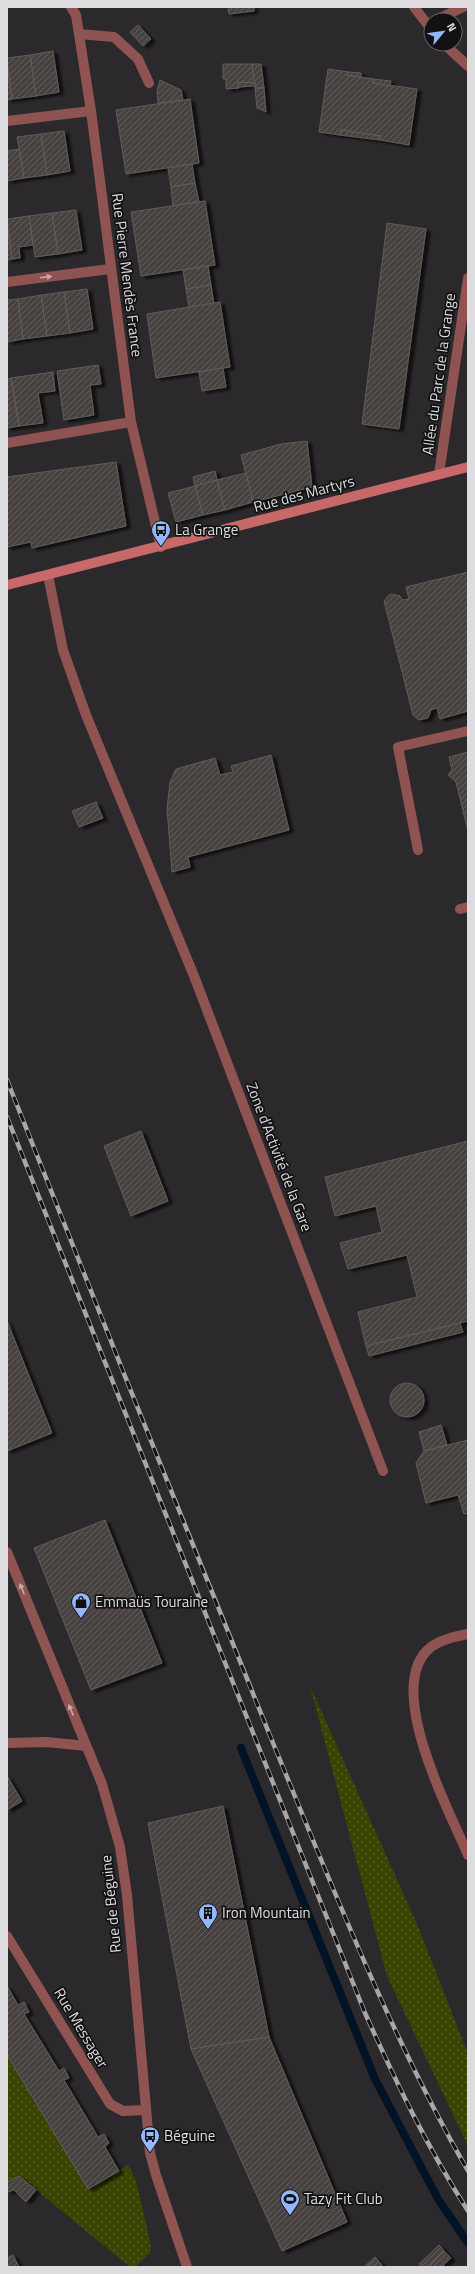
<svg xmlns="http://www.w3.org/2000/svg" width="475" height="2274" viewBox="0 0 475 2274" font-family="'Titillium Web',sans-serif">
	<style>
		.grass { fill: url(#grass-dots) }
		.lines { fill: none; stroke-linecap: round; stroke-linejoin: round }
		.stream { stroke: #021326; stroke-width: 8 }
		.building { fill: url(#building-hatch); stroke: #5f5d5a; filter: url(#shadow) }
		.service { stroke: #8f5452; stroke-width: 10 }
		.minor { stroke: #8f5452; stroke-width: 10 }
		.secondary { stroke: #c76968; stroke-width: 10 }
		.rail-casing { stroke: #a7a6a8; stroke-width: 4.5 }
		.rail { stroke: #131213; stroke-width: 3; stroke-dasharray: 9; stroke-linecap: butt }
		.oneway { fill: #c2acad }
		.labels { text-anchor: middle; stroke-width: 3.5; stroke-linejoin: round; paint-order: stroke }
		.street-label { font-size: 15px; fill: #dddcde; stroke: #131213 }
		.poi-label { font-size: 15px; fill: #dddcde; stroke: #131213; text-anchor: start }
	</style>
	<defs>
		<pattern id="grass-dots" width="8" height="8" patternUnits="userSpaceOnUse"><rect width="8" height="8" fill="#394400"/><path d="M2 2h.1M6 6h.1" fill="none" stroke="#555e25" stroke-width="1.8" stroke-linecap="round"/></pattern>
		<pattern id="building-hatch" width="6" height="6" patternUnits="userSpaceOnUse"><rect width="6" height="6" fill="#464341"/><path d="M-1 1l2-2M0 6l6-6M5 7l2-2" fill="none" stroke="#605e5c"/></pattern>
		<filter id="shadow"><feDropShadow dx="4.5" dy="2.5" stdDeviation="1" flood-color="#0009"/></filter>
	</defs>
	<rect width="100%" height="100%" fill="#2b292b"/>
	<g class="grass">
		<polygon points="310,1686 417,1924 468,2054 468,2146 387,1976"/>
		<polygon points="7,2055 88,2189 128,2165 136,2180 151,2246 150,2253 135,2267 130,2267 19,2176 7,2182"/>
	</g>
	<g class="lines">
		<polyline class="stream" points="241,1748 375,2079 438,2199 468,2243"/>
	</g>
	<g class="building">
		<polygon points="228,7 254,7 254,11 229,14"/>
		<polygon points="138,25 151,39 143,46 130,32"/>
		<polygon points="53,51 59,92 36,96 30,55"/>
		<polygon points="30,55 36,96 12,99 7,58"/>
		<polygon points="7,61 12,99 7,100"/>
		<polygon points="223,64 252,64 255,83 238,82 239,88 226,89 226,79 223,79"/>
		<polygon points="252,64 261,64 264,88 255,88"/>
		<polygon points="328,69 349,72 347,75 373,79 373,83 417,89 409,145 380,140 380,136 341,130 340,135 319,132"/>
		<polygon points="349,72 361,73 361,77 347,75"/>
		<polygon points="373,79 391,81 390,86 373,83"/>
		<polygon points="160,80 181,90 183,100 158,103 157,91"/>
		<polygon points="238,82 255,83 255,86 238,87"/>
		<polygon points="255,88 264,88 266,112 257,108"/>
		<polygon points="190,99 199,163 126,174 116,110"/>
		<polygon points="341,130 380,136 380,140 340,135"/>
		<polygon points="64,131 70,171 47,175 41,134"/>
		<polygon points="41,134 47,175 24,178 17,137"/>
		<polygon points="19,149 24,178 7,181 7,151"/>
		<polygon points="192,164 195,183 171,187 168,168"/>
		<polygon points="195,183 199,202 173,206 171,187"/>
		<polygon points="205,201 215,265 141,276 131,212"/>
		<polygon points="76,210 82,250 58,254 52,213"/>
		<polygon points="52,213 58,254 35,257 29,216"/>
		<polygon points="29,216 33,245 19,247 20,258 12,259 7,219"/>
		<polygon points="387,223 426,229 399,429 362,424"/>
		<polygon points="7,224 12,259 7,260"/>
		<polygon points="208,266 211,285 186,289 183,270"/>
		<polygon points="211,285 214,304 189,307 186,289"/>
		<polygon points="87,289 93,329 70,333 64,292"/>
		<polygon points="64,292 70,333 47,336 41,295"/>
		<polygon points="41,295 47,336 23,339 18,299"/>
		<polygon points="18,299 23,339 7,342 7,300"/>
		<polygon points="220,302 230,367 156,378 147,314"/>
		<polygon points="98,365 101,384 90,385 94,415 64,420 57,371"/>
		<polygon points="223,368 226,387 202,391 199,372"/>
		<polygon points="53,372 55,391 38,393 43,423 19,426 11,378"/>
		<polygon points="11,378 19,426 7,428 7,379"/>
		<polygon points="307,441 312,487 253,502 241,455 281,444"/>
		<polygon points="116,462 126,526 32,548 31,542 7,547 7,477"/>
		<polygon points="215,471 217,480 195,486 193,477"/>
		<polygon points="246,473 253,502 225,510 217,480"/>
		<polygon points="217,480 225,510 203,515 195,486"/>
		<polygon points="195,486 203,515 176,522 168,493"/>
		<polygon points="468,572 468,711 440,719 437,708 431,710 428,718 419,720 413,715 384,601 389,595 392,594 400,596 403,600 409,599 406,587"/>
		<polygon points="468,752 468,831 456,782 448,775 452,770 449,757"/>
		<polygon points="271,755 289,830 188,857 190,867 172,872 167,809 170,782 176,769 215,758 220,775 233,772 231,766"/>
		<polygon points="96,802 103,818 79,827 72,811"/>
		<polygon points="141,1131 168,1201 131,1216 104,1146"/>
		<polygon points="468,1141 468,1321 366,1346 358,1312 417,1297 407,1255 348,1269 340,1243 382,1232 376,1206 335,1216 325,1177"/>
		<polygon points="7,1321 52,1433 7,1451"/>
		<polygon points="460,1323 463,1332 369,1356 366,1346"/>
		<circle cx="407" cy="1400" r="17"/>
		<polygon points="441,1425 447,1445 424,1451 419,1432"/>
		<polygon points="468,1440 468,1513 464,1514 458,1495 426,1503 416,1463 424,1451"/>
		<polygon points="105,1520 162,1663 91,1690 34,1548"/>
		<polygon points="7,1776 22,1801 7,1810"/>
		<polygon points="223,1806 269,2037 191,2049 148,1823"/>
		<polygon points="7,1986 18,2005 24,2002 29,2012 24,2014 59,2071 64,2068 69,2078 64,2080 98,2137 104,2134 109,2143 105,2147 119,2171 88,2189 7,2055"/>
		<polygon points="269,2037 347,2222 282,2251 191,2049"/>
		<polygon points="19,2176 36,2190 26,2202 14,2190 7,2192 7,2182"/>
		<polygon points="439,2245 444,2251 429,2267 423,2267 419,2264"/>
		<polygon points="444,2251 451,2258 442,2267 429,2267"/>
		<polygon points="13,2255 19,2267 7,2267 7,2258"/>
		<polygon points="375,2257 382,2265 381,2267 364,2267"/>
	</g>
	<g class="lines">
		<g class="service">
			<polyline points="436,20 463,7"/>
			<polyline points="79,34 114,37 138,59 149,83"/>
			<polyline points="48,575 63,650 86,715 194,976 383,1471"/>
			<polyline points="418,850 398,747 468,731"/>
			<polyline points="460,909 468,907"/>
		</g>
		<g class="minor">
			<polyline points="71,7 76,15 91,111 131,422 161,547"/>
			<polyline points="414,7 431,29"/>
			<polyline points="444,44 468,66"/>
			<polyline points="7,121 91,111"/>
			<polyline points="7,282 110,269"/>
			<polyline points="7,443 131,422"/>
			<polyline points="439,474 468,278"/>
			<polyline points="7,1552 102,1784 120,1847 127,1895 150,2153 156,2175 187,2267"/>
			<path d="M468,1634C457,1636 440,1640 431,1647C382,1685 449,1810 468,1855"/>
			<polyline points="7,1743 47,1742 86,1746"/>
			<polyline points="7,1936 110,2104 123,2111 146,2110"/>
		</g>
		<polyline class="secondary" points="7,585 468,467"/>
		<g class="rail-casing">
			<g id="rail">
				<path d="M7,1080C95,1301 183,1523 273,1743C333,1888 390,2035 468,2171"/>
				<path d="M7,1117L365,2013C397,2084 426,2145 468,2211"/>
			</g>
		</g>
		<use href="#rail" class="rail"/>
	</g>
	<defs><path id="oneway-solid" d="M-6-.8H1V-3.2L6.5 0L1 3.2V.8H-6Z"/></defs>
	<g class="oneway">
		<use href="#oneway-solid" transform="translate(46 277) rotate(-7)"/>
		<use href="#oneway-solid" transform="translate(22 1589) rotate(-112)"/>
		<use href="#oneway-solid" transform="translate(71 1710) rotate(-113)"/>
	</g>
	<defs>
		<g id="bus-pin" transform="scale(1)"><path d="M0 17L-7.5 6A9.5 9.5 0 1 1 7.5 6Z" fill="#92b7fd" stroke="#131213"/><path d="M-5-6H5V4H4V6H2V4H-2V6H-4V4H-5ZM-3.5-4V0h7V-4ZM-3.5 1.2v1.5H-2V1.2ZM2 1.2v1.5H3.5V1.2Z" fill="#111"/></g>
		<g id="shop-pin" transform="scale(1)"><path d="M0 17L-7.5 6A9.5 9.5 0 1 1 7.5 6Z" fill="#92b7fd" stroke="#131213"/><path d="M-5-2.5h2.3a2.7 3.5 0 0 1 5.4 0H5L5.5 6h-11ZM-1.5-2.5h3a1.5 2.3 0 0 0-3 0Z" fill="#111"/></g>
		<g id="building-pin" transform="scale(1)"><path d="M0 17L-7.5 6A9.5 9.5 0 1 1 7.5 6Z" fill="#92b7fd" stroke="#131213"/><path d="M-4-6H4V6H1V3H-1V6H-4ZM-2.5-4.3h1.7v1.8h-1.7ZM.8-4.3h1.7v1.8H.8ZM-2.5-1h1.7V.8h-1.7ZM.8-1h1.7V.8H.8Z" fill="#111"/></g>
		<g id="stadium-pin" transform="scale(1)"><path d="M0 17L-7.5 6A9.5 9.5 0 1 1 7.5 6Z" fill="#92b7fd" stroke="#131213"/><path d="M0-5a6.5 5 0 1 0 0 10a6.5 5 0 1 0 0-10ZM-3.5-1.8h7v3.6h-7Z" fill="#111"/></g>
	</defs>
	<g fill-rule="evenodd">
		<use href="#bus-pin" x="161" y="530"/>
		<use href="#shop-pin" x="81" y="1602"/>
		<use href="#building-pin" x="208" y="1913"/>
		<use href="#bus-pin" x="150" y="2136"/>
		<use href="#stadium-pin" x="290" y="2199"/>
	</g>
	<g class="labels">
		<g class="street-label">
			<text transform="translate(127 275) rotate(83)" y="5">Rue Pierre Mendès France</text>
			<text transform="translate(439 374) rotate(-82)" y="5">Allée du Parc de la Grange</text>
			<text transform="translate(304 494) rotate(-15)" y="5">Rue des Martyrs</text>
			<text transform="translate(279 1157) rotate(69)" y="5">Zone d’Activité de la Gare</text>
			<text transform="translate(111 1904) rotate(-96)" y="5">Rue de Béguine</text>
			<text transform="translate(81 2028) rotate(59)" y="5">Rue Messager</text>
		</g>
		<g class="poi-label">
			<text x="175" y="535">La Grange</text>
			<text x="95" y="1607">Emmaüs Touraine</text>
			<text x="222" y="1918">Iron Mountain</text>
			<text x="164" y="2141">Béguine</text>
			<text x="304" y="2204">Tazy Fit Club</text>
		</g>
	</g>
	<rect width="475" height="2274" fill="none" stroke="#dddcde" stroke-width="16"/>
	<g transform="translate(443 32) rotate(61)"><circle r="19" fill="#131213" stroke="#646364"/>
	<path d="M0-3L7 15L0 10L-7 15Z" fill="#92b7fd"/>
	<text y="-6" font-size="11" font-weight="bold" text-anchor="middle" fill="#dddcde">N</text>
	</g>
</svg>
